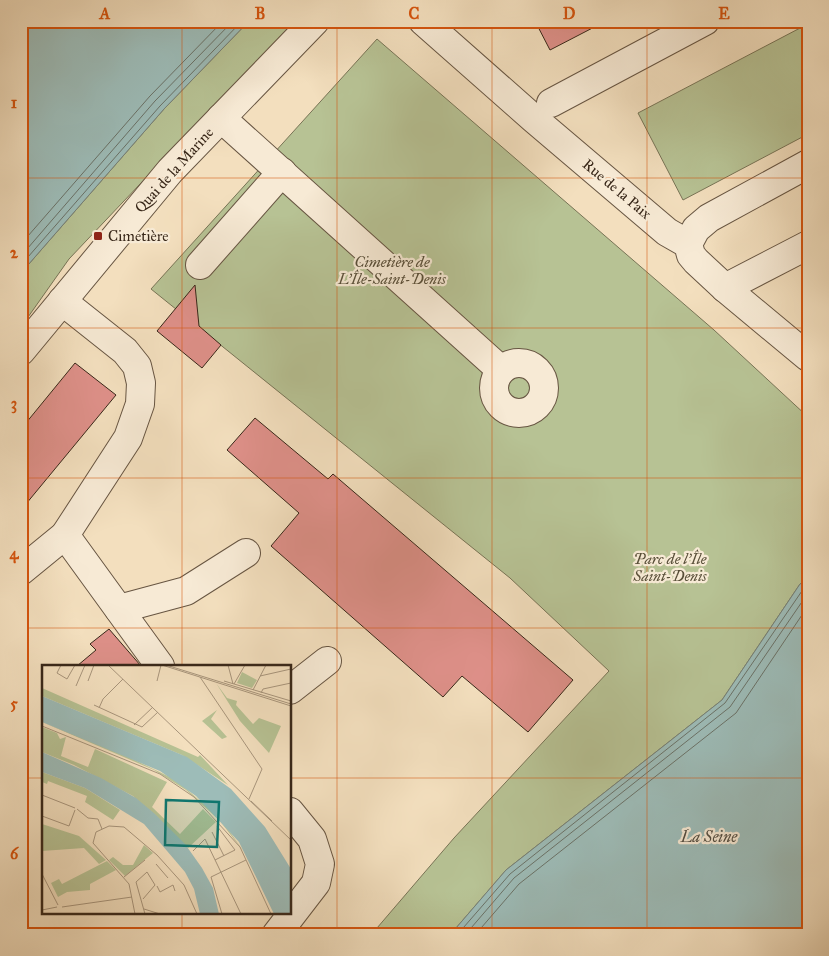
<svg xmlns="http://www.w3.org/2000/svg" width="829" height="956" viewBox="0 0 829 956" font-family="'IM FELL Great Primer',serif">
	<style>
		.green { fill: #b7c294; stroke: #787456 }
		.water { fill: #9dbcb8; stroke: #758078 }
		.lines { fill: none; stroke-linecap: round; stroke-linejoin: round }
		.shore { stroke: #6a7268; stroke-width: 1 }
		.building { fill: #de9089; stroke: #382719 }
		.minor-casing { stroke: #675542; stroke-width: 30 }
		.minor { stroke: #f7ead5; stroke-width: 28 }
		.grid { fill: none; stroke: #d6540d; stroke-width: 1; stroke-opacity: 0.55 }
		.poi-dot { fill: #8f2418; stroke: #f7ead5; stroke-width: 2 }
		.labels { text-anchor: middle; stroke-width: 4.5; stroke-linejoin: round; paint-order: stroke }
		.street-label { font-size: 15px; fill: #382719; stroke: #f7ead5 }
		.poi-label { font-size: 15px; fill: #382719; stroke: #f7ead5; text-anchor: start }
		.park-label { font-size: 15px; font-style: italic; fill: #584e38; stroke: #f7ead5 }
		.water-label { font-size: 16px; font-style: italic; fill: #514c41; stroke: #f7ead5 }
		.inset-road { fill: none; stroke: #a8957c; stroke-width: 1 }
		.view { fill: #0f766e; fill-opacity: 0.15; stroke: #0f766e; stroke-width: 2.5 }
		.inset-edge { fill: none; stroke: #382719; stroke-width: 2.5 }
		.neatline { fill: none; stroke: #d6540d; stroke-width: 2 }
		.grid-label { font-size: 16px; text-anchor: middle; font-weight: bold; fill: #d6540d }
	</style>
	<rect width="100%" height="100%" fill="#f3dfbe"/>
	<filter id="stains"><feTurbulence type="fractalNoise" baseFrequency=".004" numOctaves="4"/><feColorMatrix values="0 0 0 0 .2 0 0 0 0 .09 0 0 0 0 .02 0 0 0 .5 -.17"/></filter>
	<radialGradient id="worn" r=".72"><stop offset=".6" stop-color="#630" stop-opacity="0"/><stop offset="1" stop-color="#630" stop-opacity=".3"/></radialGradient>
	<g class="green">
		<polygon points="249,21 297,21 213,107 69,259 21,327 21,273 164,109"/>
		<polygon points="802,27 808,38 808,134 683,200 638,113"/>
		<polygon points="377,39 714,330 808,417 808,579 800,584 722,700 506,870 450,935 371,935 454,838 609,671 510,578 151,289"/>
	</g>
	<g class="water">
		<polygon points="21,21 249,21 164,109 21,273"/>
		<polygon points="808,579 808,935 450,935 506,870 722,700 800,584"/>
	</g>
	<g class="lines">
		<g class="shore">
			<polyline points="21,244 150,96 223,21"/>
			<polyline points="21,256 155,101 233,21"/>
			<polyline points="21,265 160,106 242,21"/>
			<polyline points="457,935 510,874 725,703 804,588 808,585"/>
			<polyline points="465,935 514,878 730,707 808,593"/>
			<polyline points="475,935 519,884 736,713 808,606"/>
		</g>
	</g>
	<g class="building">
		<polygon points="535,21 606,21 550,50"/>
		<polygon points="195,285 199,326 221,345 202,368 157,331"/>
		<polygon points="75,363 116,395 21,510 21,429"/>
		<polygon points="255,418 328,479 333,474 573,680 528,732 462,676 443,697 271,546 299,513 227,450"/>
		<polygon points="109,629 141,666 77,666 96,650 90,644"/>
	</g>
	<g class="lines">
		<g class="minor-casing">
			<g id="minor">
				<polyline points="423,21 534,119 667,232 688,244 691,255 696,261 725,288 808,357"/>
				<polyline points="551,103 705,21"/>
				<polyline points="221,118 501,370"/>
				<polyline points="688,244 696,229 709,218 808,164"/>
				<polyline points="200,265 282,172"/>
				<polyline points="725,288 808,245"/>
				<polyline points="21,351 170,171 315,21"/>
				<circle cx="519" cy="388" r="25"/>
				<polyline points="65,535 160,666"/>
				<polyline points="21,571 65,535 128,438 140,404 141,383 137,366 125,351 62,301"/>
				<polyline points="119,609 186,591 246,553"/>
				<polyline points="290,690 327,661"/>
				<polyline points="276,935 316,883 320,864 312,839 290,812"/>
			</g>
		</g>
		<use href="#minor" class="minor"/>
	</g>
	<path class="grid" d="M182,21V666M337,21V935M492,21V935M647,21V935M21,178H808M21,328H808M21,478H808M21,628H808M21,778H44M290,778H808M182,912V935"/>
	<rect class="poi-dot" x="93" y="231" width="10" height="10" rx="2.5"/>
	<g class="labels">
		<g class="street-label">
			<text transform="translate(174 170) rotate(-48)" y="5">Quai de la Marine</text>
			<text transform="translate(617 189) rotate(40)" y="5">Rue de la Paix</text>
		</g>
		<g class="poi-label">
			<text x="108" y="241">Cimetière</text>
		</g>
		<g class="park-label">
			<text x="392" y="267">Cimetière de<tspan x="392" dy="17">L'Île-Saint-Denis</tspan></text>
			<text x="670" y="564">Parc de l'Île<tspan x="670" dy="17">Saint-Denis</tspan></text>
		</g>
		<g class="water-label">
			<text x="709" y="842">La Seine</text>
		</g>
	</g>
	<g transform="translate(42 665)">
		<rect width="249" height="249" fill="#f3dfbe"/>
		<path d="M200,7L215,15L210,23L195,18ZM174,18L185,33L195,36L194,40L211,59L217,53L239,61L227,88L198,56ZM0,23L156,92L158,90L186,120L140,90L0,31ZM175,45L169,54L185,72L180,74L160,56ZM0,57L76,87L134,115L178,153L202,187L178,156L144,125L112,105ZM0,62L15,68L18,74L24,72L19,91L46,102L53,84L125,117L110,142L138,169L161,144L174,157L146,183L91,131L32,100L0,87ZM0,107L43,123L78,145L71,155L43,137L45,131L6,116L5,119L0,117ZM0,159L37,171L64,195L57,199L42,183L0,186ZM102,180L111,188L83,211L67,195L71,192L81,200H91ZM65,196L74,205L48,219V225L25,227L16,232L9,218L17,214L20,219Z" fill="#b7c294"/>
		<path d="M0,31L145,92L189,124L223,162L249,204V249H232L197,177L154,131L118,106L0,57ZM0,87L59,113L94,133L113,149L143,179L160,203L171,223L177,249H158L152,224L143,207L102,159L43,123L0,107Z" fill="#9dbcb8"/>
		<path class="inset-road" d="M19,0L15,8L25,14L33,0M66,0L249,175M120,0L249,41M124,0L249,39M186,0L191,19M218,11L249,4M158,12L220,104L207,134M46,16L52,0M115,16L119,0M182,16L249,36M192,19L203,0M34,21L43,0M211,25L224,0M219,28L221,24L249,18M52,40L100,62L116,47M57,43L61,34L81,14M92,60L111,42M0,61L118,109L152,132L198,182L229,249M0,130L33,143M209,136L230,156M35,144L46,153L56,154L60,164M0,151L27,161L33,145M175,161L193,185M170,167L182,191M151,186L163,174L199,249M173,195L193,185M114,199L126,213M0,209L16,240M82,212L103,195M115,221L118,227L131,220L133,226M101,234L113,220L105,207M20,242L90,232M102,244L118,249M0,245L15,242M93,249L87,219L51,178L54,167L67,161L82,162L115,190L142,220L155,249M103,249L94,217L105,207M180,249L169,212L204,195"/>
		<path class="view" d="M124,135L177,137L175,182L123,180Z"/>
		<rect width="249" height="249" class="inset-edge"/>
	</g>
	<rect width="829" height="956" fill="none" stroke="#f3dfbe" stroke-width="55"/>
	<rect x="28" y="28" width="774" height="900" class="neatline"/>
	<g class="grid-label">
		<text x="105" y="19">A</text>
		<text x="260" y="19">B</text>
		<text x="414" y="19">C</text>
		<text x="569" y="19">D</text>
		<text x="724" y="19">E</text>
		<text x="14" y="108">1</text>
		<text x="14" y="258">2</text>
		<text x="14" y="409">3</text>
		<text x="14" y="559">4</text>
		<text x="14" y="709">5</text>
		<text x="14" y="859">6</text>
	</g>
	<rect width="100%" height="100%" filter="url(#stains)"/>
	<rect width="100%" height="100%" fill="url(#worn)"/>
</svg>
